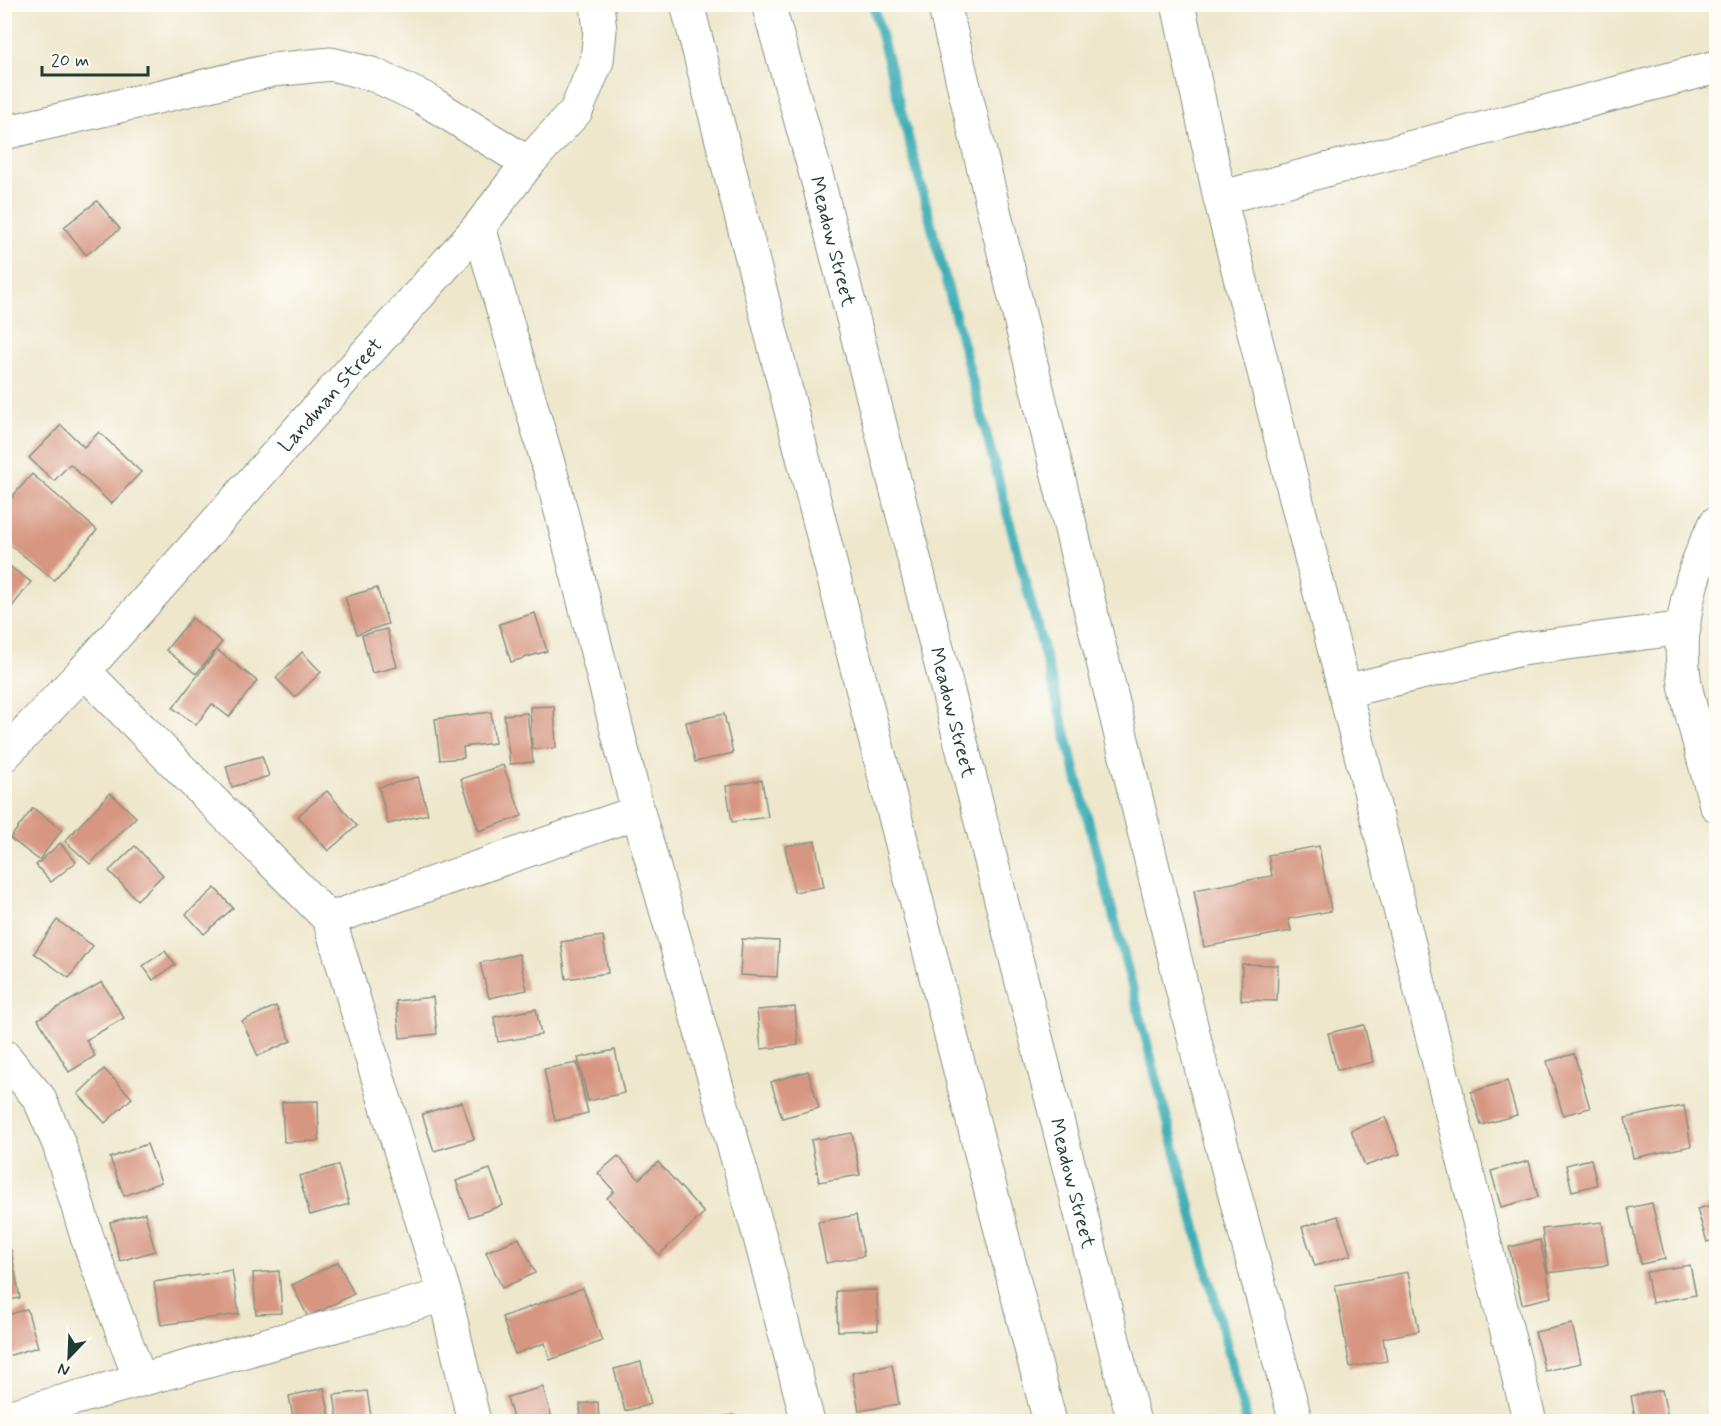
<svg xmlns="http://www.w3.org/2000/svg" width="1721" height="1426" viewBox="0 0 1721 1426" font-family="Mynerve,sans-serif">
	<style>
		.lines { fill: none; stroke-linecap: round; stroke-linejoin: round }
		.stream { stroke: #3badb5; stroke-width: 10 }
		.building { fill: #d79682 }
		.street-casing { stroke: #869280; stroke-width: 35 }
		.secondary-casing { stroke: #869280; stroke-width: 35 }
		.street { stroke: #fff; stroke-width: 33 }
		.secondary { stroke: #fff; stroke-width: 33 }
		.labels { text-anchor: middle; stroke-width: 5; stroke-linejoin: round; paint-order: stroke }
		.street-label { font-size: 20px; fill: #1f3d34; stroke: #fdfcf7 }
	</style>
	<rect width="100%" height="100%" fill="#fdfcf7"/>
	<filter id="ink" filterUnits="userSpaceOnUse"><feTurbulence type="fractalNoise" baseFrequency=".0167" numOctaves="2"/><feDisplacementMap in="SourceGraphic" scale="12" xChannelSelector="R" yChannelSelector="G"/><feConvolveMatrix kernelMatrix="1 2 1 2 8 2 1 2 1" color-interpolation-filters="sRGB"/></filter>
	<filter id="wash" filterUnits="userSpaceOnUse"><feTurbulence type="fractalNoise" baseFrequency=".008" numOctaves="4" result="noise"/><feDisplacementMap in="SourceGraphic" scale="24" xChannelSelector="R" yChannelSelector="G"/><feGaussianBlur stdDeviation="1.35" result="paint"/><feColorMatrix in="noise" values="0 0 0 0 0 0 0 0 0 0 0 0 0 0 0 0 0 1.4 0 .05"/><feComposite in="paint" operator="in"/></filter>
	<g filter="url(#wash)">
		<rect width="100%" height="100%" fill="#eee7cc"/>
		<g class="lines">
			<polyline class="stream" points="873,4 1247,1422"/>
		</g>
		<g id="blocks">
			<g class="building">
				<polygon points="97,201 120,229 86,255 64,227"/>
				<polygon points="61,425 84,447 99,432 141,472 111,504 70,464 54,481 29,458"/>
				<polygon points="32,474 97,530 54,580 4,540 4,506"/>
				<polygon points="4,562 31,582 8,612 4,609"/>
				<polygon points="377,588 388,624 357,634 345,597"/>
				<polygon points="535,613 547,651 511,662 499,624"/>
				<polygon points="192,618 222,642 196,674 166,650"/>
				<polygon points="387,629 397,667 372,673 362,635"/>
				<polygon points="217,650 257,681 229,717 212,704 196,725 173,708"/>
				<polygon points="302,652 321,672 295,697 276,678"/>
				<polygon points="554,706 556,748 532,749 530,707"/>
				<polygon points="491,712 495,743 463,747 464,758 440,760 435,719"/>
				<polygon points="527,713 533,762 510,764 504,715"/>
				<polygon points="724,714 733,753 695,762 686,722"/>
				<polygon points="262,756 269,776 232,787 226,766"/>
				<polygon points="503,765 522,816 479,831 461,779"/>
				<polygon points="418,777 428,814 388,824 379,787"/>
				<polygon points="762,780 768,817 732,822 726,786"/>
				<polygon points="327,791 357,826 328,851 298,816"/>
				<polygon points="110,793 136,817 90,864 65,841"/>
				<polygon points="33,808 62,830 39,860 10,838"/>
				<polygon points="815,841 824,887 794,892 785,846"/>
				<polygon points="60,843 76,862 51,882 36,865"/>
				<polygon points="135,846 163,875 137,900 109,871"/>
				<polygon points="1319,846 1331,911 1288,919 1291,931 1204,947 1194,890 1272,876 1268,855"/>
				<polygon points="215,888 233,908 204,934 186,914"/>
				<polygon points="57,920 93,946 69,978 34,953"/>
				<polygon points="603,936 608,973 566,979 561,942"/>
				<polygon points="742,939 779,941 777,977 740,975"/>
				<polygon points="165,951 175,965 153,980 143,966"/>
				<polygon points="519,954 527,990 489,998 480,963"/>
				<polygon points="1242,964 1278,965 1277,1001 1241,1000"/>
				<polygon points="102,982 124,1018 86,1040 95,1056 69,1072 38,1019"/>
				<polygon points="433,997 437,1034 400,1038 396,1001"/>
				<polygon points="276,1006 291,1041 258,1056 242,1021"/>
				<polygon points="795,1007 798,1045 761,1049 757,1010"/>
				<polygon points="536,1009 541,1035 498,1042 494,1017"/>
				<polygon points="1364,1025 1373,1062 1337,1070 1328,1033"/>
				<polygon points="615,1050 624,1093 588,1101 578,1058"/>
				<polygon points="1574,1054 1590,1108 1563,1115 1547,1061"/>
				<polygon points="577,1063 588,1113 555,1121 544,1069"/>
				<polygon points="104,1069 132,1098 105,1123 78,1094"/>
				<polygon points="808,1071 819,1108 782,1118 771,1082"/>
				<polygon points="1507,1081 1517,1115 1481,1125 1471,1092"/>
				<polygon points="318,1101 319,1141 284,1142 282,1102"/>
				<polygon points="462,1102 474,1139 434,1151 422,1114"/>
				<polygon points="1684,1106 1691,1146 1633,1158 1625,1118"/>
				<polygon points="1385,1117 1400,1154 1365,1166 1351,1130"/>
				<polygon points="852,1133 860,1175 819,1182 811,1140"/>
				<polygon points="147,1144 161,1182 124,1196 110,1158"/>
				<polygon points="618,1156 639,1179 658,1162 704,1213 659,1255 607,1198 614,1191 598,1173"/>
				<polygon points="1591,1159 1597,1185 1572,1191 1566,1165"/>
				<polygon points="1529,1161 1538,1197 1501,1207 1491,1171"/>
				<polygon points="338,1165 349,1204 310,1215 299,1176"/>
				<polygon points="490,1169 503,1205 469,1217 456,1181"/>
				<polygon points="1652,1203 1665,1259 1641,1264 1628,1208"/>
				<polygon points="1716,1204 1716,1239 1707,1242 1697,1209"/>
				<polygon points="145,1213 155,1251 120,1261 110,1222"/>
				<polygon points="856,1215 864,1256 826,1263 818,1222"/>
				<polygon points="1338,1216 1351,1255 1315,1266 1302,1227"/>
				<polygon points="1602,1222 1608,1265 1548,1273 1542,1229"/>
				<polygon points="519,1238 535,1273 502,1288 486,1252"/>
				<polygon points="1540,1240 1552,1297 1522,1304 1509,1247"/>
				<polygon points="11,1250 20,1298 4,1301 4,1251"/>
				<polygon points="338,1262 354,1294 308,1317 292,1285"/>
				<polygon points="1690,1265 1696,1295 1652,1303 1646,1272"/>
				<polygon points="232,1270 239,1314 161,1325 154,1282"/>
				<polygon points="279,1271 282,1313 256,1314 253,1273"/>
				<polygon points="1408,1272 1419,1331 1383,1338 1387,1361 1350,1367 1335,1285"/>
				<polygon points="583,1288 602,1341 550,1360 545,1343 515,1354 502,1317"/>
				<polygon points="877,1290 878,1330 838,1331 836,1291"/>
				<polygon points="27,1309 38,1347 4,1357 4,1316"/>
				<polygon points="1572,1324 1581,1363 1545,1371 1535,1332"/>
				<polygon points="641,1362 651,1404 625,1411 614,1369"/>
				<polygon points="892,1365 899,1404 859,1411 852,1373"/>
				<polygon points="543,1387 553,1422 514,1422 507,1397"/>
				<polygon points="324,1388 331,1422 294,1422 289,1396"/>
				<polygon points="1662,1390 1669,1422 1636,1422 1631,1396"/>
				<polygon points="367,1391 371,1416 338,1422 334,1395"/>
				<polygon points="598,1402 599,1422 581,1422 580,1404"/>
				<polygon points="733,1415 735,1422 700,1422 700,1420"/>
			</g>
		</g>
	</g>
	<g filter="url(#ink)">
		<use href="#blocks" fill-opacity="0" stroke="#869280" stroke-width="1.5"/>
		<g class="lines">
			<g class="street-casing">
				<g id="street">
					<polyline points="944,4 1205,1083 1296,1422"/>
					<polyline points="1178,4 1220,198 1530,1422"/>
					<polyline points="4,133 273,70 331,64 372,74 423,98 528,163"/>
					<polyline points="1220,198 1716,67"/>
					<polyline points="479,227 554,484 638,812 761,1241 808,1422"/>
					<path d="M1716,523C1690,570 1676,630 1685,684C1693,724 1706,765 1716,805"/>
					<polyline points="84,671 329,919 445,1295 474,1422"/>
					<polyline points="1345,691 1522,649 1684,628"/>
					<path id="s1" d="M4,755L84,671L479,227L528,163L576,111L597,61L600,30L597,4"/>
					<polyline points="329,919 638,812"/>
					<polyline points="4,1056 39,1098 59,1144 87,1237 140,1379"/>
					<polyline points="4,1418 445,1295"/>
				</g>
			</g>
			<g class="secondary-casing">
				<g id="secondary">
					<polyline points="687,4 1050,1422"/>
					<path id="s2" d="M768,4L819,185L1134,1422"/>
				</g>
			</g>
			<use href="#street" class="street"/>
			<use href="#secondary" class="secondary"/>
		</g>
	</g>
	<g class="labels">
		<g class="street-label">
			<text dy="7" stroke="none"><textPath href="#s2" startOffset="246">Meadow Street</textPath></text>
			<text dy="7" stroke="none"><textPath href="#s1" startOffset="486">Landman Street</textPath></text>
			<text dy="7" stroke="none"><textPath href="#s2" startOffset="732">Meadow Street</textPath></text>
			<text dy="7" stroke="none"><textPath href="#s2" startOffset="1218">Meadow Street</textPath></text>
		</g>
	</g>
	<rect width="1721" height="1426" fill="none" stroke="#fdfcf7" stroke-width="24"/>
	<g transform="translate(69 1357) rotate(203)" stroke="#fdfcf7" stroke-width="4.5" paint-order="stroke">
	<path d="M0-4.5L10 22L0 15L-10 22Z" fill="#1f3d34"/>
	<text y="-9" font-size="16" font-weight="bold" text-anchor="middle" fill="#1f3d34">N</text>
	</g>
	<path d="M42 66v9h106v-9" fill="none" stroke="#1f3d34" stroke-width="3"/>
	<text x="51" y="66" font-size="18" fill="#1f3d34" stroke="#fdfcf7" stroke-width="4.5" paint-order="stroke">20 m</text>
</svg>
